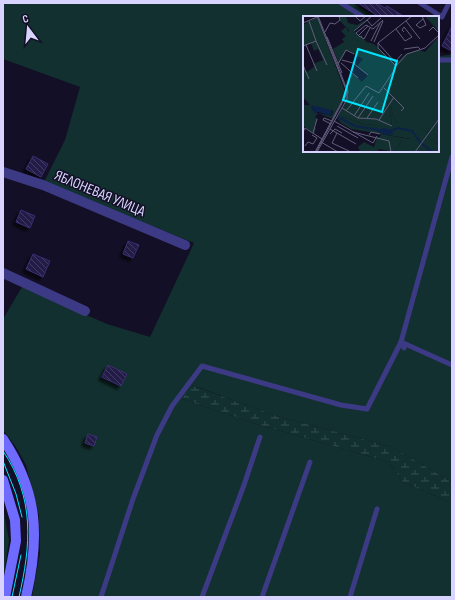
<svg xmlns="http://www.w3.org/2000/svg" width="455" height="600" viewBox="0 0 455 600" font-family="'Sofia Sans Condensed',sans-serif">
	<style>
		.green { fill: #12302f }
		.wetland { fill: url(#wetland-marsh) }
		.building { fill: url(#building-back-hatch); stroke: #3b2d73; filter: url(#shadow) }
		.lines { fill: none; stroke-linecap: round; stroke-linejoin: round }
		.lane { stroke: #3d3a85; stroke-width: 5 }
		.street { stroke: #3d3a85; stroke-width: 10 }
		.secondary { stroke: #6f6bff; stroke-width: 10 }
		.tram { stroke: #00e5ff; stroke-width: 1 }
		.labels { text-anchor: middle; stroke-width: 3; stroke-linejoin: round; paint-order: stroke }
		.street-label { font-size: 15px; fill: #d9d4ff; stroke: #130f26 }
		.inset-river { fill: none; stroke: #0c2248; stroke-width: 2 }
		.inset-road { fill: none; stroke: #625e7d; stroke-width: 1 }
		.view { fill: #00e5ff; fill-opacity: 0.15; stroke: #00e5ff; stroke-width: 2 }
		.inset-edge { fill: none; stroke: #d9d4ff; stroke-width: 2 }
	</style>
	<defs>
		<pattern id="wetland-marsh" width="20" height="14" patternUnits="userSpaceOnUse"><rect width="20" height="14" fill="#12302f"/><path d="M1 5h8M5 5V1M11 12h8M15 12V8" fill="none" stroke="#344d4e"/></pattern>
		<pattern id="building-back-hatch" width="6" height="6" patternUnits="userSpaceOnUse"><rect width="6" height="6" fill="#241b47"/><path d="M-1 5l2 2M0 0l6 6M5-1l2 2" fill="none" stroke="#433b63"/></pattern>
		<filter id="shadow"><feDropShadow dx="-3.5" dy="3.5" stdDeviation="1" flood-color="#0009"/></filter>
	</defs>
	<rect width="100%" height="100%" fill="#130f26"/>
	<g class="green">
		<polygon points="3,3 353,3 376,17 304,17 304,151 438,151 438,54 441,56 452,54 452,482 392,447 274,415 192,385 182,399 256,424 389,462 403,482 452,503 452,597 32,597 40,553 39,515 26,465 16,447 3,430 3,319 22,287 107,324 150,337 194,243 44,182 65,140 80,87 3,59"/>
		<polygon points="3,507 9,540 3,581"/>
	</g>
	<polygon class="wetland" points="191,385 274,415 392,447 452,482 452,503 403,482 389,462 256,424 182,399"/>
	<g class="building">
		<polygon points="358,3 376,3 385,8 387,6 405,17 379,17"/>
		<polygon points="452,26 452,51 442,46"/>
		<polygon points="33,156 48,164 41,177 26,169"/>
		<polygon points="21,210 35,216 30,228 16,222"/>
		<polygon points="128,241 139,245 133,258 123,254"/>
		<polygon points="33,254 50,261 43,277 26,269"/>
		<polygon points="108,365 127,374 121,386 102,377"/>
		<polygon points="88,434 97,437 94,446 85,443"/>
	</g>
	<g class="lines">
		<g class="lane">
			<polyline points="341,3 363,17"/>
			<polyline points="420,3 442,17 449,3"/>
			<polyline points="438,60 452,60"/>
			<polyline points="404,348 401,342 452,365"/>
			<polyline points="101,597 133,499 157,435 172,406 202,366 341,405 367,409 401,342 452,157"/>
			<polyline points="202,597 244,485 260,437"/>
			<polyline points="262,597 310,462"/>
			<polyline points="350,597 377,509"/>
		</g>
		<g class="street">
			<polyline points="3,172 43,185 185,245"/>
			<polyline points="3,273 85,311"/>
		</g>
		<g class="secondary">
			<path d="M3,439C38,492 40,536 26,597"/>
			<polyline points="3,480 15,520 16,541 5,597"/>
		</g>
		<g class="tram">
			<path d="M3,451C35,498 31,545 19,597"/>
			<polyline points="3,461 16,494 22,517"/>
			<polyline points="12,597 21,555"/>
		</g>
	</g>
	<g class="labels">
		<g class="street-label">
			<text transform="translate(100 193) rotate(23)" y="5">ЯБЛОНЕВАЯ УЛИЦА</text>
		</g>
	</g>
	<g transform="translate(303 16)">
		<rect width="136" height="136" fill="#130f26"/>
		<path d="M124,0H136V16L123,1ZM14,1L43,78L30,103L15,97L12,101L15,103L11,110L13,113L11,117L0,110V89H7L0,81V52L4,56L11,51L10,48L20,44L15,33L11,35L8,27L0,30V9ZM8,90L30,95L29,100L11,96ZM43,11L46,17L42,26L50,22L71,28L92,49L102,38L116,34L122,36L136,20V102L124,116L95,107L91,103L88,91L77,81L62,71L87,92L89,113L74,112L68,108L63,109L40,101L34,103L45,79L43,65L50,58L59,66L65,59L54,50L60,43L44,34L36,47L30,33L41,26L39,23L43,20L38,15ZM100,122L110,123L127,136H92Z" fill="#12302f" fill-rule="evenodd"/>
		<path d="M36,0H43L45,7L54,9L69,0L51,15L63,25L61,28L50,22L44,27L42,26L46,14L37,5ZM136,102V129L127,123L124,116ZM78,118L100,122L92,136L76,133L74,136H57L55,131L61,126L71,131L74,121H77Z" fill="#12302f"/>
		<path d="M62,71L77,81L88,91L91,103L95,107L99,105L124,116L127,123L136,129V136H127L109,123L48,113L38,107L35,103L40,101L63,109L68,108L74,112H89L87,92Z" fill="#12302f"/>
		<path d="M8,89L28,94L29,100L15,96L9,98L11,96ZM81,112L89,114L90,118L82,119L73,114Z" fill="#0c2248"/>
		<path class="inset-river" d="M35,101L52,110L76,114M87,115L95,112L109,115L118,127L130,136"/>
		<path class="inset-road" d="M52,0L57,5L63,0M119,0L123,9L117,12L113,9L120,3M64,4L69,10L78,2M103,5L117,23M0,7L14,1M93,13L102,25L109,21L101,11L99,14L101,16M51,15L69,0M126,15L130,11L136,17M22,16L27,7L32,8L37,4L36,0M55,20L65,10M59,20L57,21L53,17L63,9L70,13L80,4M24,21L39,57M58,21L61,23L67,12M13,25L24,49M68,25L77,7M71,26L80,5M3,29L14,55M0,30L13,25L6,5M101,33L115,31L117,33M99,38L92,46L75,27L109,0M39,44L50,47L65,59M38,47L55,62M35,48L43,34L51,38M0,49L6,63M93,50L104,38L122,32L136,19M81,72L101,92L98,95M39,92L55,102L73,103L89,110M43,95L63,70L76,77L92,53L93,50L75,32V27M51,100L66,77M55,102L70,80M64,102L75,86M76,104L91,81M31,105L70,127L74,120M28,108L20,104L21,102L29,105M34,110L55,122M27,113L53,128M0,116L2,112L19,123M50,116L86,125L88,136M10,117L14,103M34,117L29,127L48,136M27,118L32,113L39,117M66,119L68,116L77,118M18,126L35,136M2,130L5,126L10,128L14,122L9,119M12,136L44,76L14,0M13,136L45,76L15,0M14,136L44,83V69M91,136H112M112,136L136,103"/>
		<path class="view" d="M55,33L94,45L79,96L40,84Z"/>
		<rect width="136" height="136" class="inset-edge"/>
	</g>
	<rect width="455" height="600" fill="none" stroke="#d9d4ff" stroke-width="8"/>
	<g transform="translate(28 28) rotate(344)" stroke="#130f26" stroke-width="3" paint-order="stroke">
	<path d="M0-3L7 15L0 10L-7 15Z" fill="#d9d4ff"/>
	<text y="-6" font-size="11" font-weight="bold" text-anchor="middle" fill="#d9d4ff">С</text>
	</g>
</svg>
